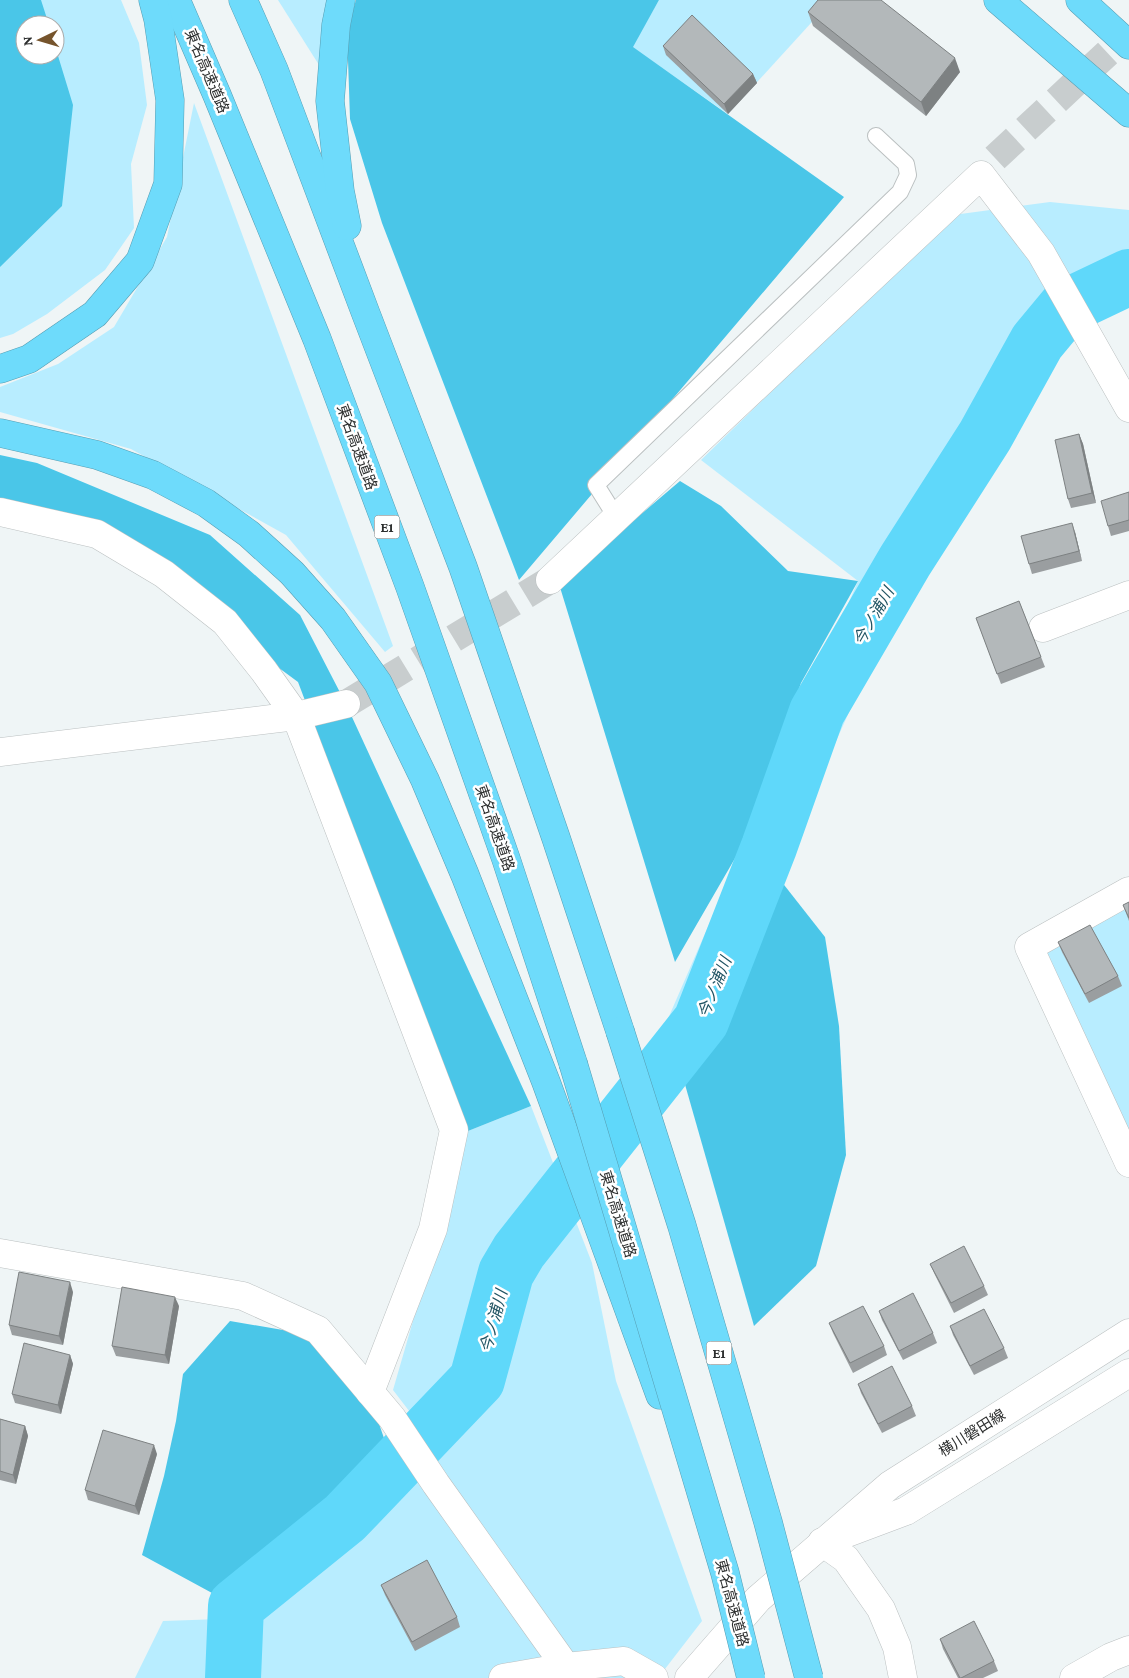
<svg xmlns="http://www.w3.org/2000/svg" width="1129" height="1678" viewBox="0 0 1129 1678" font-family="'Crimson Pro','Noto Sans JP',serif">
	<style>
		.green { fill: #b8edff; fill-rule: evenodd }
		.forest { fill: #4ac6e8 }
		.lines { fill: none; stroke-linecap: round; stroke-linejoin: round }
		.river { stroke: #5fd8fa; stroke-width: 56 }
		.street-tunnel { stroke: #c8cdce; stroke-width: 28; stroke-dasharray: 28 14; stroke-linecap: butt }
		.lane-casing { stroke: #bbc0c1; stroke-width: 18 }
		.street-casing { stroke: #bbc0c1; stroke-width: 29 }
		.secondary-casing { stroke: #bbc0c1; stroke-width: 29 }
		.highway-casing { stroke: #579eb3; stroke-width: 29 }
		.lane { stroke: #fff; stroke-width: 16 }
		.street { stroke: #fff; stroke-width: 28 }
		.secondary { stroke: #fff; stroke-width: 28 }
		.highway { stroke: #6edbfb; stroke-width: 28 }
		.highway-bridge-casing { stroke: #579eb3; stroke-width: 29; stroke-linecap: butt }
		.highway-bridge { stroke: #6edbfb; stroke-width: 28 }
		.wall { fill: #9a9ea0 }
		.shaded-wall { fill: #7d8182 }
		.building { fill: #b3b8ba; stroke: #7d8182 }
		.labels { text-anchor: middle; stroke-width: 5; stroke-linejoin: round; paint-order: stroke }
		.shield { fill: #fff; stroke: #6b6d6d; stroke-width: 1 }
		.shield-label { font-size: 14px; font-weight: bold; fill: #2c2e2e }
		.street-label { font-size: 15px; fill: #2c2e2e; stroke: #fff }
		.water-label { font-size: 16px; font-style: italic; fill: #215463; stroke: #fff }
	</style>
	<rect width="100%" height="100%" fill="#eff5f6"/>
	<g class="green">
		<path d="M0,0H121L139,43L147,105L131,164L134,228L105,270L47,314L13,334L0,338ZM25,25H55V55H25Z"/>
		<polygon points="278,0 345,0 331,84"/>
		<polygon points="659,0 832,0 728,114 632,47"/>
		<polygon points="194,103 393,646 385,652 286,535 131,449 0,412 0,387 58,364 114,327 167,237"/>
		<polygon points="1050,202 1129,210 1129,305 1105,301 1026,399 884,634 684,1081 667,1021 858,581 701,460 953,215"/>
		<polygon points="1129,891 1129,1163 1029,947"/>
		<polygon points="531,1106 592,1263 616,1381 702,1621 658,1678 135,1678 163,1621 221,1619 394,1467 426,1433 393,1390 468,1131"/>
	</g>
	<g class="forest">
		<polygon points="0,0 41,0 49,25 25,25 25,55 55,55 55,46 73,105 62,206 0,267"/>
		<polygon points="356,0 659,0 633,47 844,197 519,580 382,223 350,119 347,30"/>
		<polygon points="0,455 37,463 210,535 300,615 346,704 531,1106 468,1131 298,682 97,534 0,512"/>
		<polygon points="680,481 721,506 788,571 858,581 801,683 745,841 675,962 559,584"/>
		<polygon points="781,881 825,937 839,1026 846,1155 816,1266 754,1326 684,1081"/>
		<polygon points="230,1321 312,1335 377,1418 394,1467 236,1606 142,1555 164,1476 176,1421 183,1374"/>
	</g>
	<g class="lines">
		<polyline class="river" points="233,1678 236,1606 345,1518 477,1380 506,1273 519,1251 701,1021 769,847 817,712 905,561 985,436 1037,342 1066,307 1129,277"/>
		<g class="street-tunnel">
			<polyline points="995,158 1129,33"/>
			<polyline points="346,704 550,580"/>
		</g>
		<g class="lane-casing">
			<polyline id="lane" points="616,517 596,485 900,192 908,175 906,164 876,136"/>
		</g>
		<g class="street-casing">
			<g id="street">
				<polyline points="0,512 97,534 164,574 225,622 264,671 296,716 454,1130 433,1229 370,1392"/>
				<polyline points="550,580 981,175 1041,253 1129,408"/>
				<polyline points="1043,628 1129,595"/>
				<polyline points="0,752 296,716 346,704"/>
				<polyline points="1129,891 1029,947 1129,1163"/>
				<polyline points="0,1253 243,1296 318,1330 392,1418 436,1484 566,1667"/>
				<polyline points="822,1542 846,1559 881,1609 897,1647 903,1678"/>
				<polyline points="1074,1678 1111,1657 1129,1650"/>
			</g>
		</g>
		<g class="secondary-casing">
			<g id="secondary">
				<polyline points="842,1535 906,1511 1129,1373"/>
				<polyline points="503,1678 566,1667 624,1661 654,1678"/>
				<polyline points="689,1678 758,1599 890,1485 1129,1333"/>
			</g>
		</g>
		<g class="highway-casing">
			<g id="highway">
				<polyline points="176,0 217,95 317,339 410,587 506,859 573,1063"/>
				<polyline points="243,0 274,70 366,314 463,567 556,838 620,1031"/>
				<polyline points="341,0 336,25 330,101 340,191 347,226"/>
				<polyline points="998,0 1129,113"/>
				<polyline points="1080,0 1129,45"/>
				<polyline points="0,369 29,359 95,314 140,261 168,184 170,100 158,19 153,0"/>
				<polyline points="0,433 97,455 153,475 206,503 249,534 292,573 333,619 378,683 425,780 465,875 546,1082 660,1395"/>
			</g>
		</g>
		<use href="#lane" class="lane"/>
		<use href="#street" class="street"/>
		<use href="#secondary" class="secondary"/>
		<use href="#highway" class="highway"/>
		<g class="highway-bridge-casing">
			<g id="highway-bridge">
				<polyline points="620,1031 682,1226 768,1522 809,1678"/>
				<polyline points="573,1063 725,1573 751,1678"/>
			</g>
		</g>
		<use href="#highway-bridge" class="highway-bridge"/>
	</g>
	<g class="wall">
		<polygon points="808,12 960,72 926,116 813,26"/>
		<polygon points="663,46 753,74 757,83 728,114 666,55"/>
		<polygon points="1079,434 1083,444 1096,503 1071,508 1068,499"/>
		<polygon points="1129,492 1129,531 1111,536 1108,526"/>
		<polygon points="1075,532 1082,561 1032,574 1029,564"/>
		<polygon points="1019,601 1045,667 1001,684 976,618"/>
		<polygon points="1129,902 1129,921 1123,905"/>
		<polygon points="1058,942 1118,976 1122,986 1089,1003 1062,952"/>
		<polygon points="930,1264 984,1286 988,1295 954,1313 934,1273"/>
		<polygon points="73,1292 63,1345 12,1335 9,1325"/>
		<polygon points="179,1306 169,1364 116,1356 112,1346"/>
		<polygon points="879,1311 933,1333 937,1343 903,1360 882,1320"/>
		<polygon points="829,1323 884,1346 887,1355 853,1373 833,1333"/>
		<polygon points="950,1326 1004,1348 1008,1358 974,1375 953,1335"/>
		<polygon points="70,1355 73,1364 61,1414 15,1403 12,1394"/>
		<polygon points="858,1384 912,1406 916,1416 882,1433 861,1393"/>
		<polygon points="0,1419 25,1426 28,1436 16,1484 0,1480"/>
		<polygon points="157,1454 139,1515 88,1500 85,1490"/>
		<polygon points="381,1585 457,1617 460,1627 415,1651 385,1595"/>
		<polygon points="940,1639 994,1661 998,1671 983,1678 958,1678 943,1649"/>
	</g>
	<g class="shaded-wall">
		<polygon points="955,58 960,72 926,116 921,102"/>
		<polygon points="753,74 757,83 728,114 724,104"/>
		<polygon points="1079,434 1083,444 1096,503 1092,493"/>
		<polygon points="1072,523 1075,532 1082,561 1079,551"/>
		<polygon points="70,1282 73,1292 63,1345 59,1336"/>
		<polygon points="175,1297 179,1306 169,1364 165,1355"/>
		<polygon points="70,1355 73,1364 61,1414 58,1405"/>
		<polygon points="25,1426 28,1436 16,1484 13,1475"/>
		<polygon points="154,1445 157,1454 139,1515 135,1506"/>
	</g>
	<g class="building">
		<polygon points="818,0 881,0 955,58 921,102 808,12"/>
		<polygon points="692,15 753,74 724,104 663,46"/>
		<polygon points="1079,434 1092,493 1068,499 1055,440"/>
		<polygon points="1129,492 1129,520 1108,526 1101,501"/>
		<polygon points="1072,523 1079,551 1029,564 1021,536"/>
		<polygon points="1019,601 1041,657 997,674 976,618"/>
		<polygon points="1129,902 1129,918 1123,905"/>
		<polygon points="1090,925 1118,976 1085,994 1058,942"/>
		<polygon points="964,1246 984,1286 951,1303 930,1264"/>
		<polygon points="19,1272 70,1282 59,1336 9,1325"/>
		<polygon points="122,1287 175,1297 165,1355 112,1346"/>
		<polygon points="913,1293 933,1333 899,1351 879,1311"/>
		<polygon points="863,1306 884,1346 850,1363 829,1323"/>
		<polygon points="984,1309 1004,1348 970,1366 950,1326"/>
		<polygon points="24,1343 70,1355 58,1405 12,1394"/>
		<polygon points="892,1366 912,1406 878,1424 858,1384"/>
		<polygon points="0,1419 25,1426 13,1475 0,1471"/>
		<polygon points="103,1430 154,1445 135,1506 85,1490"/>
		<polygon points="427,1560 457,1617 412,1642 381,1585"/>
		<polygon points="974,1621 994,1661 961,1678 960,1678 940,1639"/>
	</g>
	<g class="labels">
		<g class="shield">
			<rect x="374.5" y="515.5" width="25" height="23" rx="4"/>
			<rect x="706.5" y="1341.5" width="25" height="23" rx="4"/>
		</g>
		<g class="shield-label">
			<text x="387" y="532">E1</text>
			<text x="719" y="1358">E1</text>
		</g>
		<g class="street-label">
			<text transform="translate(207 71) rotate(67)" y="5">東名高速道路</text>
			<text transform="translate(357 447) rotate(70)" y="5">東名高速道路</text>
			<text transform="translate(495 828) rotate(71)" y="5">東名高速道路</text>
			<text transform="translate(618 1214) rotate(73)" y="5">東名高速道路</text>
			<text transform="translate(972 1433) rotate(-32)" y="5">横川磐田線</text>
			<text transform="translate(732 1603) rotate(75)" y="5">東名高速道路</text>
		</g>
		<g class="water-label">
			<text transform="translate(873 616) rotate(-60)" y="6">今ノ浦川</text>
			<text transform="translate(714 987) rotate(-68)" y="6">今ノ浦川</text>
			<text transform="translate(493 1321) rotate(-75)" y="6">今ノ浦川</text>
		</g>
	</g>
	<g transform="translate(40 40) rotate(265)"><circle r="24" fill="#ffffff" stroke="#ababab"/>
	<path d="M0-4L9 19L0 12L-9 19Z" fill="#76542c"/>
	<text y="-8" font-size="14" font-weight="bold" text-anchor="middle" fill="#2c2e2e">N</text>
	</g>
</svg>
